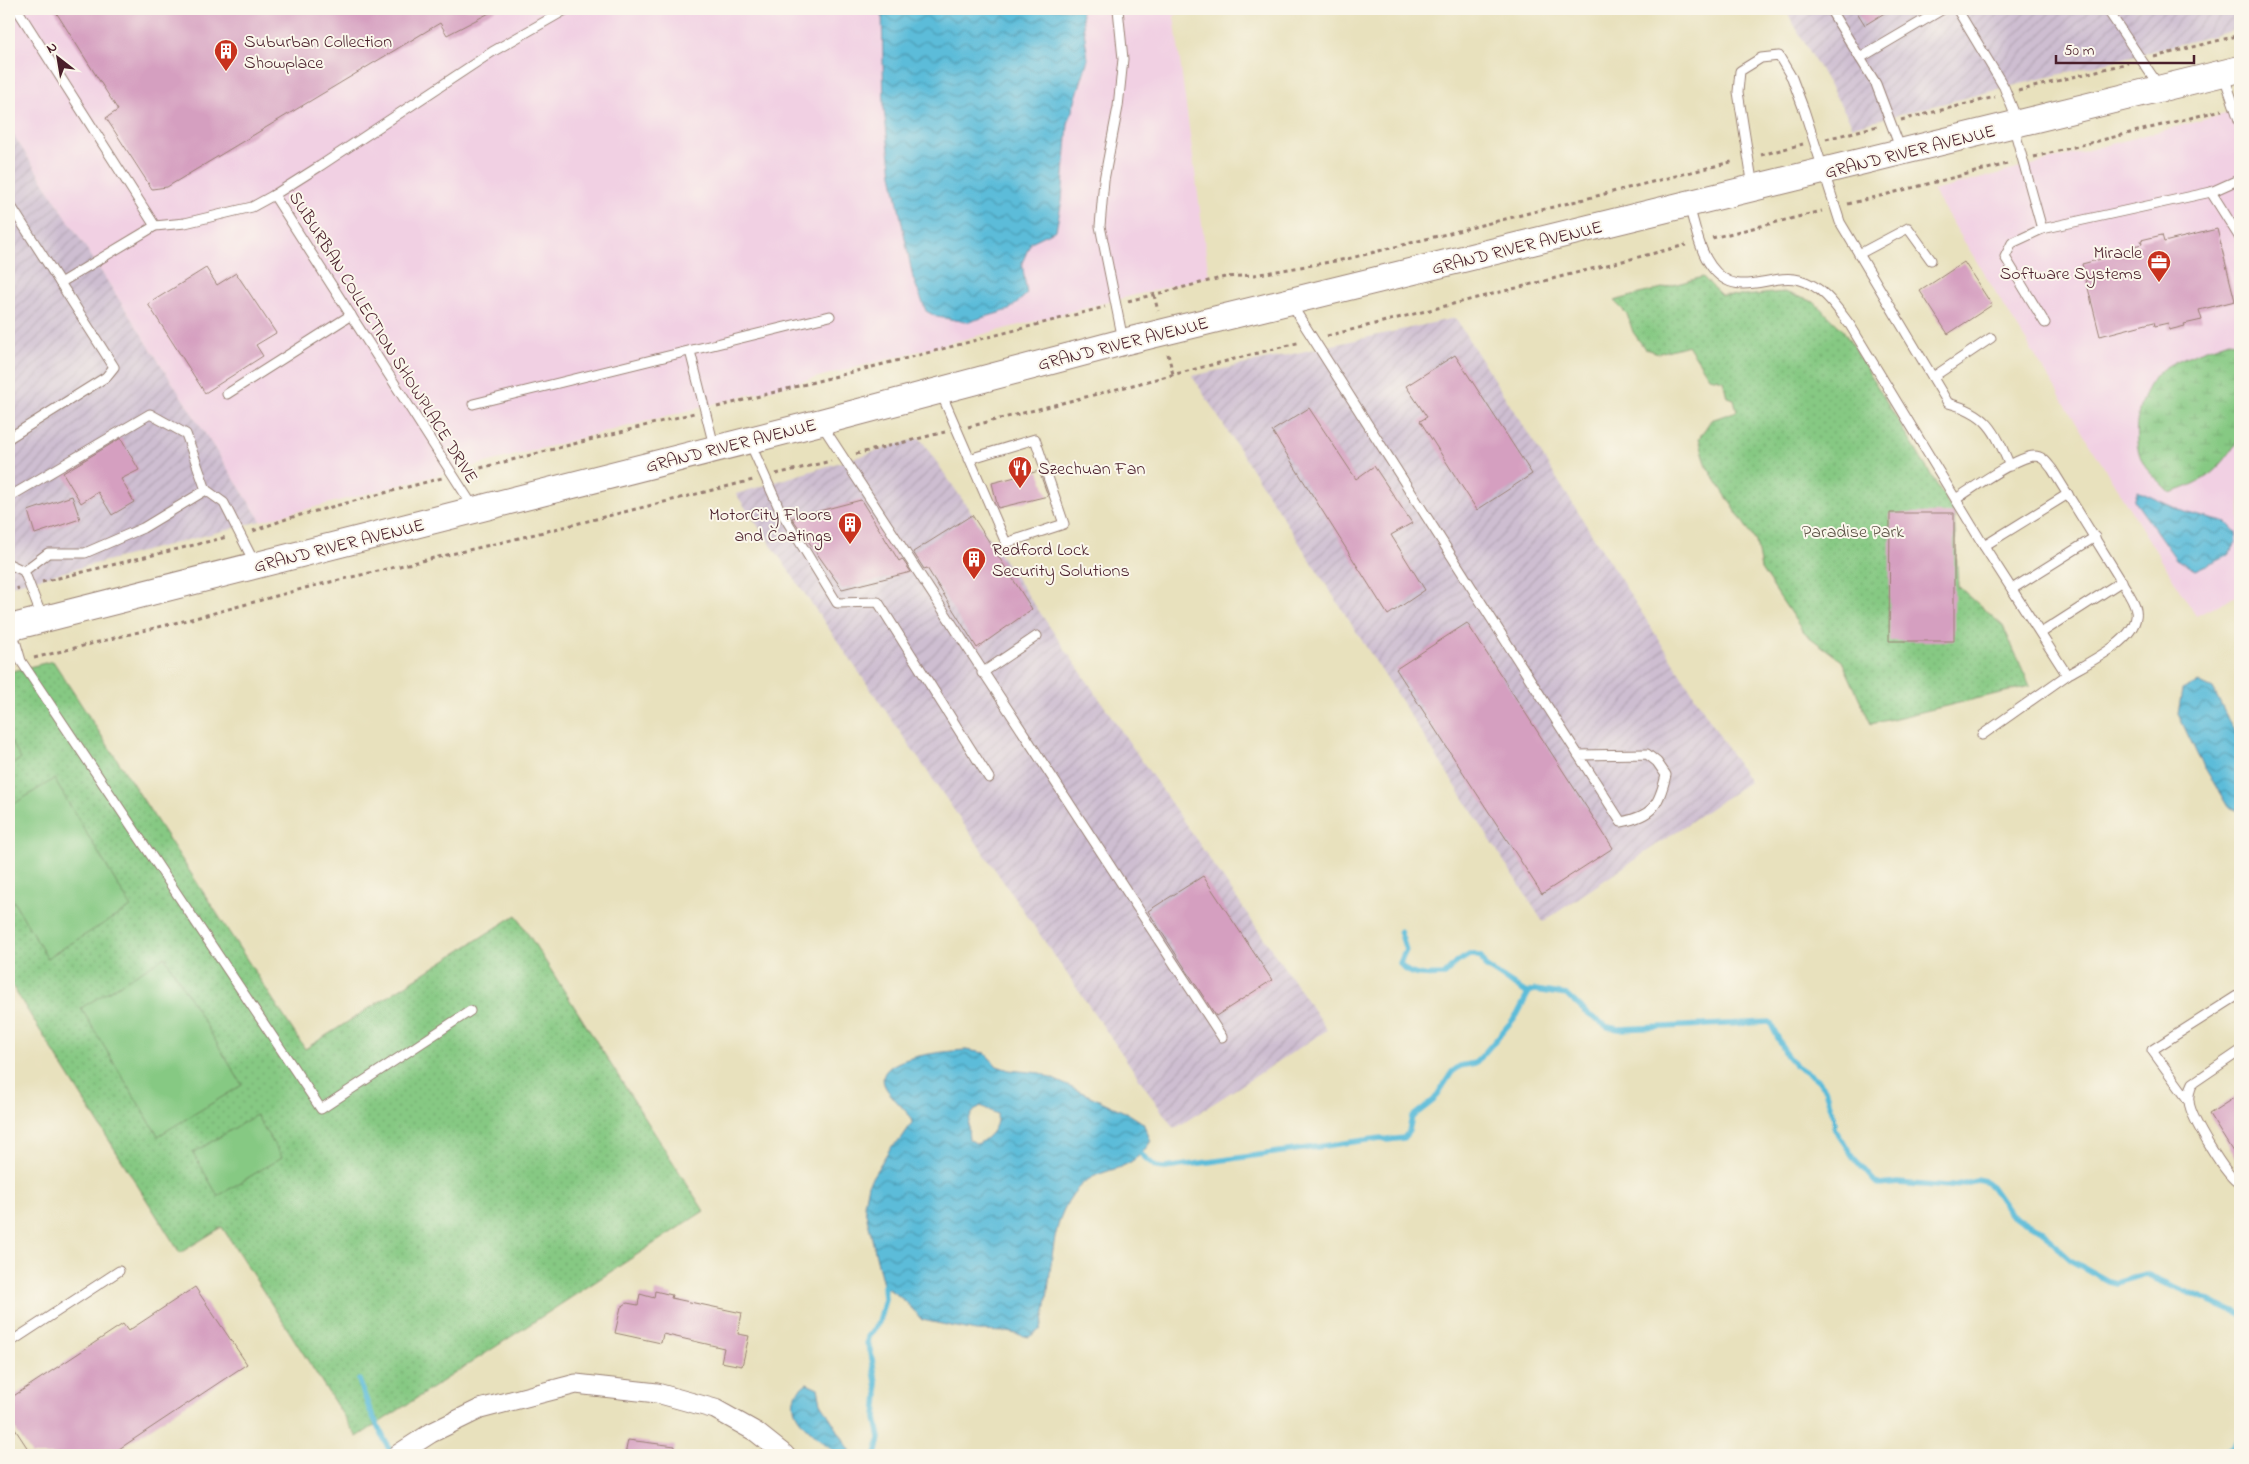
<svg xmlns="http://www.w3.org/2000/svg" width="2249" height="1464" viewBox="0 0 2249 1464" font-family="'Indie Flower',sans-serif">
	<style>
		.built { fill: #f1d0e3 }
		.industrial { fill: url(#industrial-furrows) }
		.wetland { fill: url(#wetland-marsh); stroke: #687457 }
		.park { fill: url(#park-dots); stroke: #687457 }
		.garden { fill: #86c983; stroke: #687457 }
		.water { fill: url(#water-waves); stroke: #526e82; fill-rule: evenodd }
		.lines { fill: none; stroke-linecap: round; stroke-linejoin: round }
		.stream { stroke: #5bbcd9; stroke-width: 5.5 }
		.building { fill: #d59fc0 }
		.service-casing { stroke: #998074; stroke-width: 11 }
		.minor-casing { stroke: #998074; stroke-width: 21 }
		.secondary-casing { stroke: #998074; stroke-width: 28 }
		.path { stroke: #998074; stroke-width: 3; stroke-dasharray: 4 4; stroke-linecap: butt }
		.service { stroke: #fff; stroke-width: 9 }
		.minor { stroke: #fff; stroke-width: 19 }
		.secondary { stroke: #fff; stroke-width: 26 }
		.labels { text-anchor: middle; stroke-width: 4; stroke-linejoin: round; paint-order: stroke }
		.poi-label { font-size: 18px; fill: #4a1f2b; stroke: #fbf7ec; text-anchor: start }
		.street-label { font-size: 18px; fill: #4a1f2b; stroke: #fbf7ec }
		.park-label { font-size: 18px; fill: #5c5245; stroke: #fbf7ec }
	</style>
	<defs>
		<pattern id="industrial-furrows" width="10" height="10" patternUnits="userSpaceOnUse" patternTransform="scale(1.25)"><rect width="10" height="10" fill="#cebed1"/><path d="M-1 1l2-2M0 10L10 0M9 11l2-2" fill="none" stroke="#b2a3b4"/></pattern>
		<pattern id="wetland-marsh" width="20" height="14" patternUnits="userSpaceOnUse" patternTransform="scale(1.25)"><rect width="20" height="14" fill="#86c983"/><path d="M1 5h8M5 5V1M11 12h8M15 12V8" fill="none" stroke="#75ac71"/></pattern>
		<pattern id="park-dots" width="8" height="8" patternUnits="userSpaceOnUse" patternTransform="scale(1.25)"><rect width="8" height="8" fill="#86c983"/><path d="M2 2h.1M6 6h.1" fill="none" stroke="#75ac71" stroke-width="1.8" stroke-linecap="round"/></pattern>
		<pattern id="water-waves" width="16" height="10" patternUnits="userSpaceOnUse" patternTransform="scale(1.25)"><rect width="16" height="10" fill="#5bbcd9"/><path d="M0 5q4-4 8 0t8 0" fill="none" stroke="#4d98b0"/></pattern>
	</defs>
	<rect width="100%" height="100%" fill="#fbf7ec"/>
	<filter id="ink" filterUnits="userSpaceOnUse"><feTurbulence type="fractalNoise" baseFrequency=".02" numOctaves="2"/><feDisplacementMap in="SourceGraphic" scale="10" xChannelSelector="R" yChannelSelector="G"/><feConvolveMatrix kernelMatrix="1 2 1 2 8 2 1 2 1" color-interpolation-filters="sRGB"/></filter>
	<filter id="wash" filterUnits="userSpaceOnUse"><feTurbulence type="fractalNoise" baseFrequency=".0096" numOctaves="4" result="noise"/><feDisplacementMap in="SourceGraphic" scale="20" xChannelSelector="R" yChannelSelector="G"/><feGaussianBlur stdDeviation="1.12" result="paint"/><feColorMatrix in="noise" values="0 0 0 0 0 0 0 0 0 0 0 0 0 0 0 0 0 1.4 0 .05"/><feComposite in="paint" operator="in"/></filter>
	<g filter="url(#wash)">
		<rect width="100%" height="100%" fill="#e8e1bd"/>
		<g class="built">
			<polygon points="9,9 1186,9 1174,16 1209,276 261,521 9,128"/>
			<polygon points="2240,110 2240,594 2196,616 1933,191"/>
		</g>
		<g class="industrial">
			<polygon points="1785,9 2240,9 2240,29 1853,126"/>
			<polygon points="9,128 261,521 9,586"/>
			<polygon points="1455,318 1749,782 1543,922 1192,376"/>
			<polygon points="920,438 1327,1030 1174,1129 736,494"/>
		</g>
		<path class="wetland" d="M2229,341L2240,343C2240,355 2243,431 2240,436C2222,469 2206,482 2170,493C2163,485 2153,477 2146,468C2128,442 2137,394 2159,372C2172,360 2212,347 2229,341Z"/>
		<g class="park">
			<polygon points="1703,277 1721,295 1744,296 1784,292 1814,302 1843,330 1954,513 1958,586 2003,626 2030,686 1871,724 1842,661 1804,633 1761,569 1756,542 1707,467 1699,438 1711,420 1737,411 1734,399 1727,397 1723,380 1709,377 1688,345 1659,353 1645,349 1633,332 1627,314 1614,301"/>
			<polygon points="53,661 305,1049 516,915 704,1211 357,1437 222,1227 180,1253 9,981 9,672"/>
		</g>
		<g class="garden">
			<polygon points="9,739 21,759 9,766"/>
			<polygon points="54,779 131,907 47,958 9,893 9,807"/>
			<polygon points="165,957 242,1085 158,1136 81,1008"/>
			<polygon points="256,1115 282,1157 218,1196 193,1153"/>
		</g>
		<g class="water">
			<polygon points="882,9 1081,9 1088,59 1068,124 1062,201 1056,230 1031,242 1022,263 1027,294 1009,310 968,322 937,317 926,311 913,278 892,174 884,110"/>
			<polygon points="2138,491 2184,512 2227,523 2236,532 2237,541 2228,555 2195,570 2176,559 2134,500"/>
			<polygon points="2198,682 2213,689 2240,743 2240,812 2228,807 2198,756 2178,714 2182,690"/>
			<path d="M966,1050L985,1053L997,1066L1009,1070L1040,1073L1129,1114L1143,1123L1151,1141C1128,1177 1102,1164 1079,1187C1045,1221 1054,1287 1041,1329L1029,1337L1007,1332L976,1331L922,1320L905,1301L883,1285L864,1205L868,1184L891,1147L901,1139L912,1123L911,1117C905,1110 889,1094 886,1088C867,1056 951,1051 966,1050ZM981,1106L997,1114C999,1127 989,1138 977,1144L969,1139C967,1124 968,1113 981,1106Z"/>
			<path d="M807,1383L818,1388L821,1403L853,1455H839C819,1437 770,1409 807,1383Z"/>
		</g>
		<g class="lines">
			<g class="stream">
				<path d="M1400,931L1406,950L1400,963C1409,979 1429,975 1444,975L1457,962L1471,954L1481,957L1485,966L1528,994"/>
				<polyline points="1142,1155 1156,1167 1165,1168 1381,1138 1387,1140 1404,1138 1409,1131 1412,1117 1434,1100 1452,1072 1460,1066 1475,1063 1481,1057 1517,1015 1529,992 1535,990 1567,995 1589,1015 1608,1027 1619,1029 1770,1022 1787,1056 1795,1065 1818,1080 1825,1089 1834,1117 1834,1128 1854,1158 1875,1182 1881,1185 1897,1183 1948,1187 1977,1180 1985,1182 1991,1186 2010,1213 2018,1219 2043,1230 2060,1251 2070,1260 2108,1281 2116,1283 2146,1274 2240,1315"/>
				<polyline points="359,1380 369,1408 392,1455"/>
				<polyline points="876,1455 880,1438 876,1418 878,1394 871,1353 867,1343 868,1337 879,1322 885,1299 884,1286"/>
				<polyline points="2222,1455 2232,1448 2240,1436"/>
			</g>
		</g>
		<g id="blocks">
			<g class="building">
				<polygon points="54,9 497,9 447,35 440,23 167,187 152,189 106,118 118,110"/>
				<polygon points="1855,9 1891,9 1865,25"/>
				<polygon points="2217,229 2235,301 2199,310 2202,320 2184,324 2185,326 2169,330 2168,323 2155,326 2154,322 2100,336 2082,264 2135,250 2134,246 2142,244 2141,240 2162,235 2164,242"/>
				<polygon points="1964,262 1992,305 1948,334 1920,291"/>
				<polygon points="206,268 217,285 236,273 276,333 256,345 263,356 205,393 148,304"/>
				<polygon points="1455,355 1532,474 1477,510 1420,421 1427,417 1406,386"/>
				<polygon points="1309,408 1356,479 1374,466 1412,523 1391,535 1425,590 1388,615 1272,431"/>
				<polygon points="121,438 139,470 121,479 134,502 112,515 98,492 81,503 63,473"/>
				<polygon points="1039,471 1048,496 998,508 992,483"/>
				<polygon points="72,496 80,519 35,534 28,511"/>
				<polygon points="861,500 899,561 902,559 911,572 842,589 792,518"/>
				<polygon points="1890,513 1954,513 1954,641 1889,641"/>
				<polygon points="972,515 1032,609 977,648 927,568 924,569 913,552"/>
				<polygon points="1467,623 1613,848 1542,894 1396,669"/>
				<polygon points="1203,876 1272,980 1216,1016 1148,911"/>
				<polygon points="2240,1094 2240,1163 2209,1114"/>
				<polygon points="195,1287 247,1364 110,1455 32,1455 9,1420 9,1399 123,1324 128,1331"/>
				<polygon points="655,1291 672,1295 671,1298 742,1313 738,1334 749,1336 742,1366 721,1362 724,1348 663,1334 661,1343 615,1333 621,1307 627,1303 638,1305 640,1294 654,1298"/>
				<polygon points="628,1440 675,1446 674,1455 625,1455"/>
			</g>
		</g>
	</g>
	<g filter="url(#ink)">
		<use href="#blocks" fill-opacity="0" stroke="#998074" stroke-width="1"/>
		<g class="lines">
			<g class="service-casing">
				<g id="service">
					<polyline points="17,9 155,226"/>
					<polyline points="1118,9 1123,59 1118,107 1104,180 1100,226 1123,340"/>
					<polyline points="1830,9 1876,84 1901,150"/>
					<polyline points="1957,9 2004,87 2017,120"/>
					<polyline points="2107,9 2159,86"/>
					<polyline points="1860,58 1943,9"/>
					<polyline points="2224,76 2240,123"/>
					<polyline points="2013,125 2042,229 2211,192 2240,238"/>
					<path d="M1753,187L1738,92L1740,71L1761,58L1779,56L1792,78L1804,110L1840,222L1948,403C1988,413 1995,431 2010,466"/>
					<polyline points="2211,192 2240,179"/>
					<polyline points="9,203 114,367 106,377 9,438"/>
					<path d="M1689,206C1695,225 1699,250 1711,266C1737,302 1769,272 1800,280C1823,286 1837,308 1850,325L1984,546L2067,675L1982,735"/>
					<polyline points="2042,229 2012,243 2005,257 2045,323"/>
					<polyline points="1859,254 1908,228 1931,260"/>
					<polyline points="60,283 155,226 185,223 252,207 274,195"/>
					<path d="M1291,304L1621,822C1653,816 1659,805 1666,775L1657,762L1647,754L1578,755"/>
					<polyline points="690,351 714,446"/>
					<polyline points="1933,377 1991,338"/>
					<polyline points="941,393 1006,543 1064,524 1035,439 969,459"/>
					<polyline points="227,394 351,315"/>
					<polyline points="473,404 830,316"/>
					<polyline points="822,425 1222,1037"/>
					<polyline points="750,443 779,508 837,603 878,602 989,778"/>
					<polyline points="9,497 150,414 186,434 206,490"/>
					<path d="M1956,499C1973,488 2016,457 2034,456C2043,456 2047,463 2052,469L2128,592C2132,599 2138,608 2136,617C2133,642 2087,663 2067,675"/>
					<polyline points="474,508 274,195 320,166 492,52 567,9"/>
					<polyline points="1984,546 2068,494"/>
					<polyline points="9,564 24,571"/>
					<polyline points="2012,589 2095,537"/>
					<polyline points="42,617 24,571 48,553 85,553 143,528 206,490 224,503 255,564"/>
					<polyline points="12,630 21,661 321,1109 470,1011"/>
					<polyline points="2041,633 2122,581"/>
					<polyline points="982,673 1037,636"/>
					<path d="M2240,1051L2193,1083C2190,1089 2188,1095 2189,1102C2191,1118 2226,1177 2240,1184"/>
					<polyline points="2189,1101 2152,1050 2240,994"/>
					<polyline points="9,1343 119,1271"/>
				</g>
			</g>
			<g class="minor-casing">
				<polyline id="minor" points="397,1455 431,1433 480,1409 576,1384 657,1393 715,1409 756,1432 785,1455"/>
			</g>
			<g class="secondary-casing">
				<polyline id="secondary" points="9,628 821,422 1123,342 2240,69"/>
			</g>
			<g class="path">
				<polyline points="2154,57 2240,35"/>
				<polyline points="2018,91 2128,63"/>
				<polyline points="1901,120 1995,97"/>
				<polyline points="1826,139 1878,126"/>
				<polyline points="1761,155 1803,144"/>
				<polyline points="2034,157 2222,110"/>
				<polyline points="1848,204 2011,163"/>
				<polyline points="1712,238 1822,211"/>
				<polyline points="1154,295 1158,311"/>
				<polyline points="1128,301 1225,277 1254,275 1347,259 1735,161"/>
				<polyline points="1327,336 1686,245"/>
				<polyline points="1168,354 1173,374"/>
				<polyline points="717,407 1105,307"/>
				<polyline points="968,427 1301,342"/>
				<polyline points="856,454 945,432"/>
				<polyline points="465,472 694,413"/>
				<polyline points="776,474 831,461"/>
				<polyline points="253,531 289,518 442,478"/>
				<polyline points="42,582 227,537"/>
				<polyline points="9,591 19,588"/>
				<polyline points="34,658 203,616 309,587 503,542 753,480"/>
			</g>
			<use href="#service" class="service"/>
			<use href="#minor" class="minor"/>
			<use href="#secondary" class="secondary"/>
		</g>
	</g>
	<defs>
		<g id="building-pin" transform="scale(1.25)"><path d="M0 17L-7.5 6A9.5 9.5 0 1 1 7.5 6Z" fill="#c8321e" stroke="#fbf7ec"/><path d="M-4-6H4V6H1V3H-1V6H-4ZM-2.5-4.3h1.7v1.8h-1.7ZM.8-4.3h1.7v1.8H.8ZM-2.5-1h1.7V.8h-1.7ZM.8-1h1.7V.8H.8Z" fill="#fff"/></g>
		<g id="office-pin" transform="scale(1.25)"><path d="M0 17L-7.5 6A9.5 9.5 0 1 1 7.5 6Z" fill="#c8321e" stroke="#fbf7ec"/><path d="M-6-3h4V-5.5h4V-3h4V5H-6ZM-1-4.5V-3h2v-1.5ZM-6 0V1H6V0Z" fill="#fff"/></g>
		<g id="restaurant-pin" transform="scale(1.25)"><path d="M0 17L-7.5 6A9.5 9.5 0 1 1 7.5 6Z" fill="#c8321e" stroke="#fbf7ec"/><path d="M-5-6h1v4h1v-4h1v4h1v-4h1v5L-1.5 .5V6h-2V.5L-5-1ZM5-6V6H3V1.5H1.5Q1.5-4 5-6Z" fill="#fff"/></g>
	</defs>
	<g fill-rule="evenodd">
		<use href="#building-pin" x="226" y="51"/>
		<use href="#office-pin" x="2159" y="262"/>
		<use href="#restaurant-pin" x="1020" y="468"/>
		<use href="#building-pin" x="850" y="524"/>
		<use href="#building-pin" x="974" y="559"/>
	</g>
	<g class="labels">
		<g class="poi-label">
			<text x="244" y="47">Suburban Collection<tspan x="244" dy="21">Showplace</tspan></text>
			<text x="2142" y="258" text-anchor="end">Miracle<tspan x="2142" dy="21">Software Systems</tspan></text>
			<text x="1038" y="474">Szechuan Fan</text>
			<text x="832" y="520" text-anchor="end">MotorCity Floors<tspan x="832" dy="21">and Coatings</tspan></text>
			<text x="992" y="555">Redford Lock<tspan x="992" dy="21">Security Solutions</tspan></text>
		</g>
		<g class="street-label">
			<text transform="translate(1910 151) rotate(-14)" y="6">GRAND RIVER AVENUE</text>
			<text transform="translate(1517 247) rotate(-14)" y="6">GRAND RIVER AVENUE</text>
			<text transform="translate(384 337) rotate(58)" y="6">SUBURBAN COLLECTION SHOWPLACE DRIVE</text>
			<text transform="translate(1123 343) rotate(-14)" y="6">GRAND RIVER AVENUE</text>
			<text transform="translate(731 445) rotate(-14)" y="6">GRAND RIVER AVENUE</text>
			<text transform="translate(339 545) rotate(-14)" y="6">GRAND RIVER AVENUE</text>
		</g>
		<g class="park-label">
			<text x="1853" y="537">Paradise Park</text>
		</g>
	</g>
	<rect width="2249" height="1464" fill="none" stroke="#fbf7ec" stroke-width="30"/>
	<g transform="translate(58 58) rotate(329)" stroke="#fbf7ec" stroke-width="4" paint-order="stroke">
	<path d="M0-4L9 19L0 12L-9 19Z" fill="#4a1f2b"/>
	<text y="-8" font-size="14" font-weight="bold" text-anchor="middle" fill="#4a1f2b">N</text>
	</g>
	<path d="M2056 55v8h138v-8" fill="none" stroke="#4a1f2b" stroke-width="2.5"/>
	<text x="2064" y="55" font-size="15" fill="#4a1f2b" stroke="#fbf7ec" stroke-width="4" paint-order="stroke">50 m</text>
</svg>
